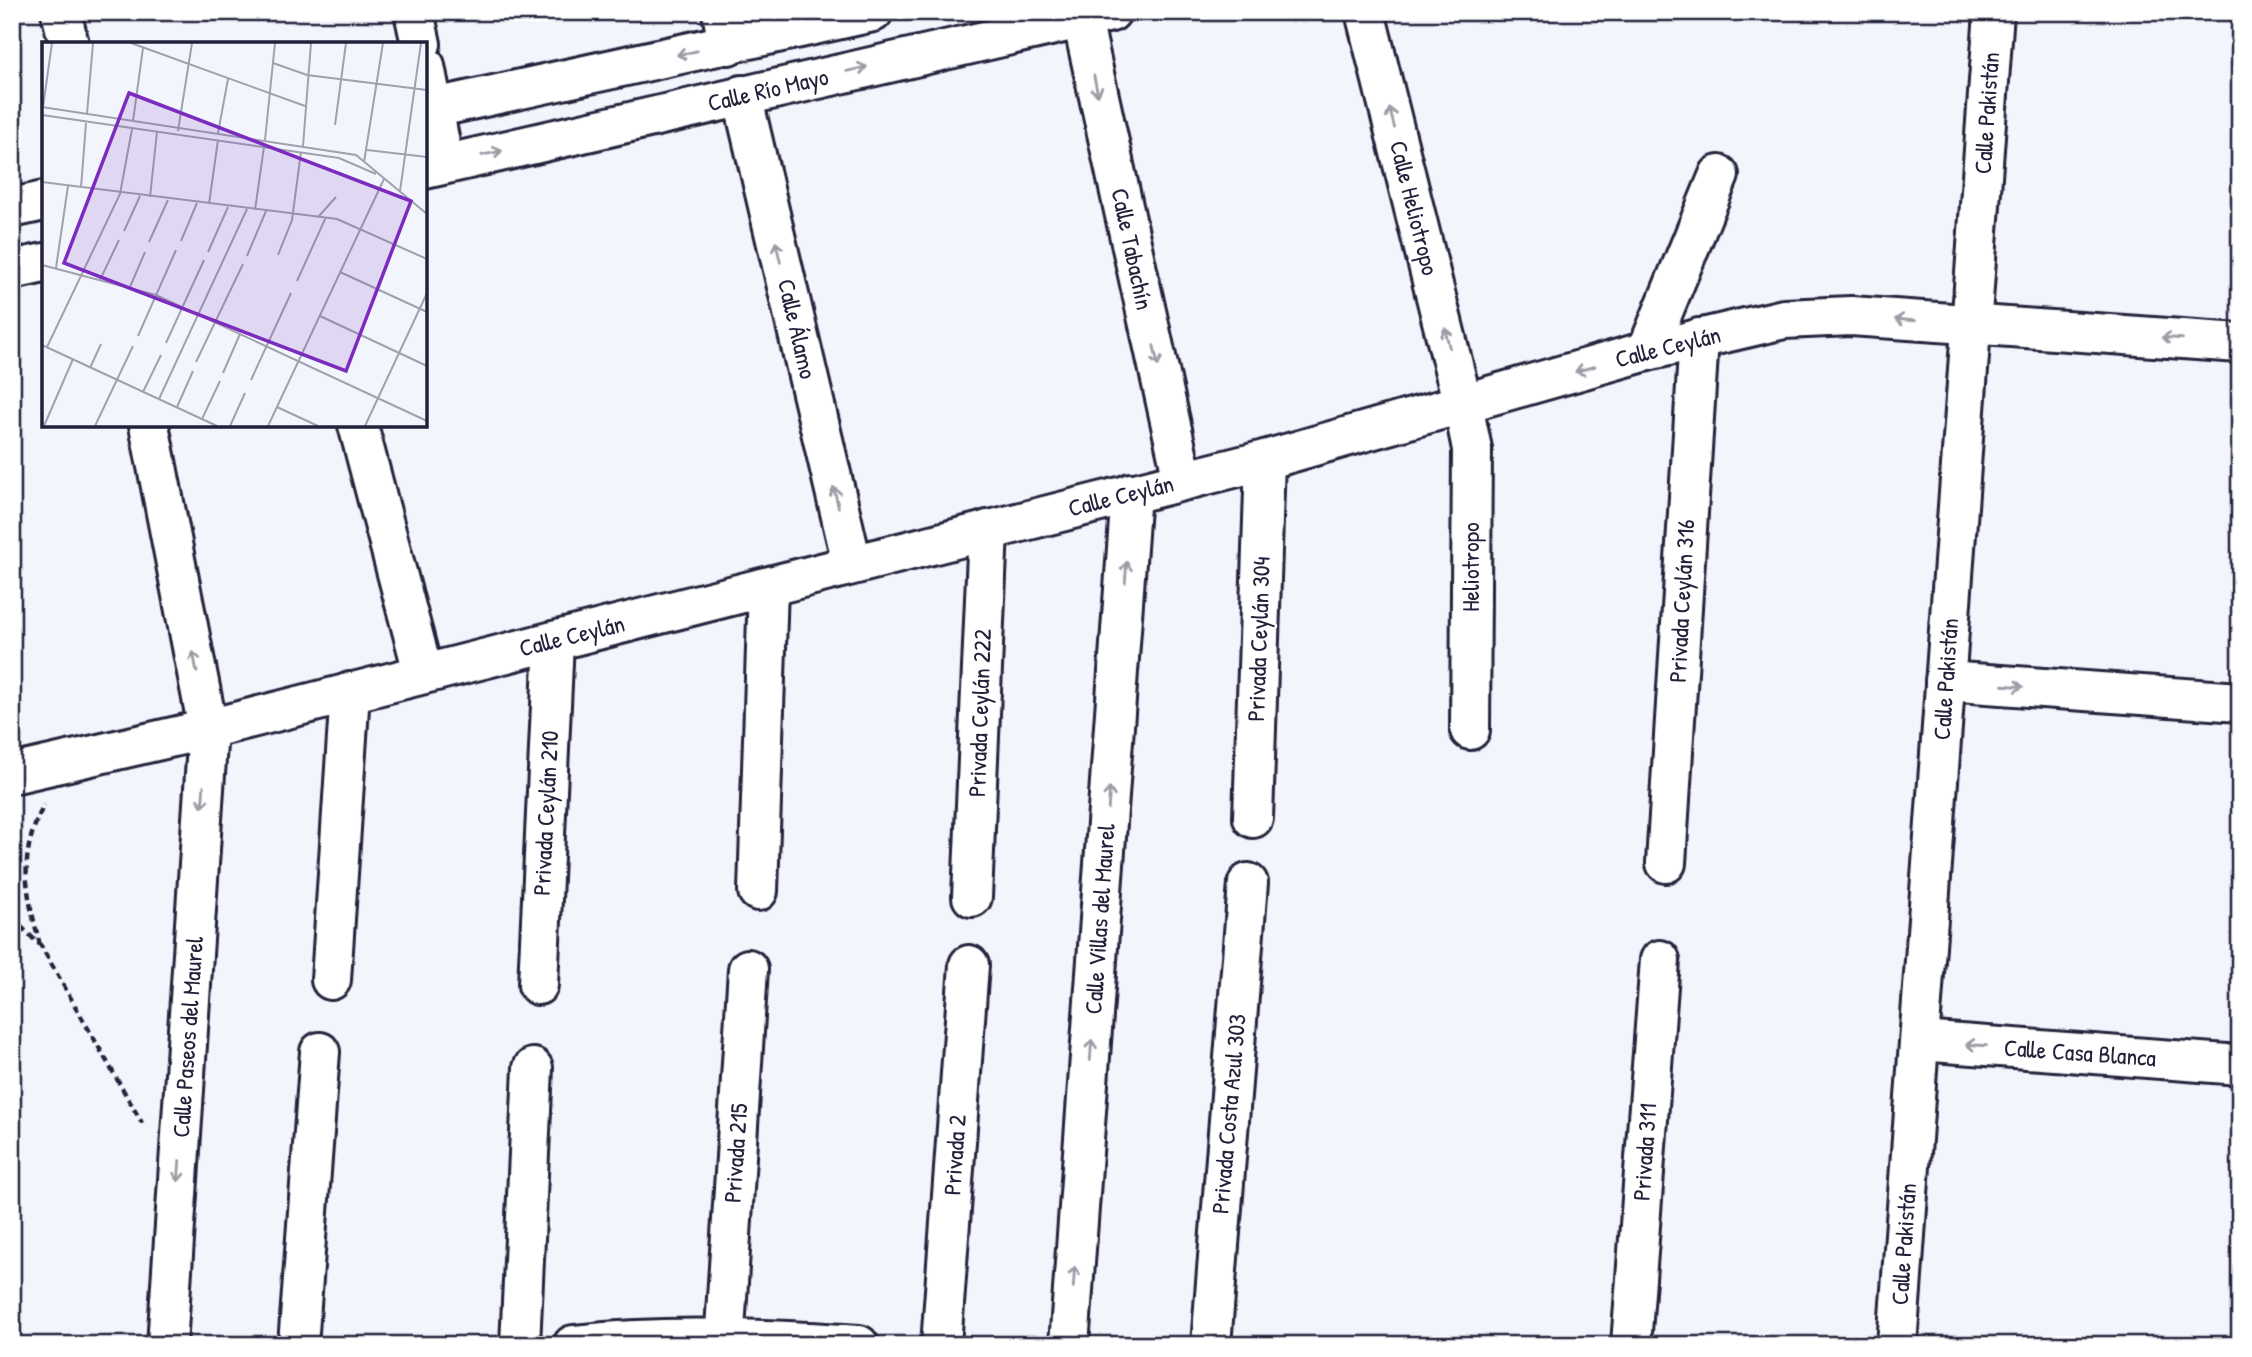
<svg xmlns="http://www.w3.org/2000/svg" width="2252" height="1357" viewBox="0 0 2252 1357" font-family="'Patrick Hand',sans-serif">
	<style>
		.lines { fill: none; stroke-linecap: round; stroke-linejoin: round }
		.minor-casing { stroke: #22223b; stroke-width: 44 }
		.path { stroke: #22223b; stroke-width: 4.5; stroke-dasharray: 7 5; stroke-linecap: butt }
		.minor { stroke: #fff; stroke-width: 38 }
		.oneway { stroke: #9c9ca7 }
		.labels { text-anchor: middle; stroke-width: 5; stroke-linejoin: round; paint-order: stroke }
		.street-label { font-size: 24px; fill: #22223b; stroke: #fff }
		.inset-road { fill: none; stroke: #9fa1af; stroke-width: 2 }
		.view { fill: #7b2cbf; fill-opacity: 0.15; stroke: #7b2cbf; stroke-width: 3.5 }
		.inset-edge { fill: none; stroke: #22223b; stroke-width: 3.5 }
	</style>
	<rect width="100%" height="100%" fill="#f3f5fd"/>
	<filter id="ink" filterUnits="userSpaceOnUse"><feTurbulence type="fractalNoise" baseFrequency=".0143" numOctaves="2"/><feDisplacementMap in="SourceGraphic" scale="14" xChannelSelector="R" yChannelSelector="G"/><feConvolveMatrix kernelMatrix="1 2 1 2 8 2 1 2 1" color-interpolation-filters="sRGB"/></filter>
	<g filter="url(#ink)">
		<g class="lines">
			<g class="minor-casing">
				<g id="minor">
					<polyline points="61,12 69,44"/>
					<polyline points="414,12 421,44"/>
					<polyline points="722,12 728,45"/>
					<polyline points="1365,12 1463,405 1472,449 1470,730"/>
					<polyline points="1082,19 1183,480"/>
					<polyline points="425,66 444,164"/>
					<polyline points="742,95 852,563"/>
					<polyline points="425,110 873,12"/>
					<polyline points="425,169 1111,12"/>
					<polyline points="12,208 44,201"/>
					<polyline points="12,270 44,263"/>
					<polyline points="1647,351 1719,175"/>
					<polyline points="149,425 208,729 167,1345"/>
					<polyline points="358,425 423,672"/>
					<polyline points="1945,681 2240,702"/>
					<polyline points="12,774 208,729 1265,460 1647,351 1784,319 1851,316 2240,343"/>
					<polyline points="1253,818 1265,460"/>
					<polyline points="1666,863 1699,338"/>
					<polyline points="758,891 768,587"/>
					<polyline points="972,897 988,530"/>
					<polyline points="331,980 350,692"/>
					<polyline points="538,985 554,641"/>
					<polyline points="1920,1041 2240,1065"/>
					<polyline points="298,1345 320,1052"/>
					<polyline points="520,1345 533,1068"/>
					<path d="M573,1345C668,1334 763,1339 859,1345"/>
					<polyline points="724,1345 748,969"/>
					<polyline points="941,1345 969,965"/>
					<polyline points="1069,1345 1131,493"/>
					<polyline points="1211,1345 1248,883"/>
					<polyline points="1631,1345 1660,960"/>
					<polyline points="1897,1345 1994,12"/>
				</g>
			</g>
			<g class="path">
				<polyline points="12,918 41,946 142,1123"/>
				<path d="M40,945C26,891 17,857 44,805"/>
			</g>
			<use href="#minor" class="minor"/>
		</g>
		<defs><path id="oneway-shaft" d="M-6 0H5M1.5-3L5.5 0L1.5 3" fill="none" stroke-width="1.6" stroke-linecap="round" stroke-linejoin="round" transform="scale(1.75)"/></defs>
		<g class="oneway">
			<use href="#oneway-shaft" transform="translate(687 53) rotate(168)"/>
			<use href="#oneway-shaft" transform="translate(857 69) rotate(-13)"/>
			<use href="#oneway-shaft" transform="translate(1096 86) rotate(78)"/>
			<use href="#oneway-shaft" transform="translate(1392 118) rotate(-104)"/>
			<use href="#oneway-shaft" transform="translate(492 153) rotate(-13)"/>
			<use href="#oneway-shaft" transform="translate(778 252) rotate(-103)"/>
			<use href="#oneway-shaft" transform="translate(1905 320) rotate(-176)"/>
			<use href="#oneway-shaft" transform="translate(1447 338) rotate(-104)"/>
			<use href="#oneway-shaft" transform="translate(2172 338) rotate(-176)"/>
			<use href="#oneway-shaft" transform="translate(1156 356) rotate(78)"/>
			<use href="#oneway-shaft" transform="translate(1585 369) rotate(164)"/>
			<use href="#oneway-shaft" transform="translate(836 497) rotate(-103)"/>
			<use href="#oneway-shaft" transform="translate(1126 572) rotate(-86)"/>
			<use href="#oneway-shaft" transform="translate(195 662) rotate(-101)"/>
			<use href="#oneway-shaft" transform="translate(2013 686) rotate(4)"/>
			<use href="#oneway-shaft" transform="translate(203 797) rotate(94)"/>
			<use href="#oneway-shaft" transform="translate(1109 798) rotate(-86)"/>
			<use href="#oneway-shaft" transform="translate(1976 1045) rotate(-176)"/>
			<use href="#oneway-shaft" transform="translate(1091 1050) rotate(-86)"/>
			<use href="#oneway-shaft" transform="translate(179 1171) rotate(94)"/>
			<use href="#oneway-shaft" transform="translate(1074 1277) rotate(-86)"/>
		</g>
	</g>
	<g class="labels">
		<g class="street-label">
			<text transform="translate(768 90) rotate(-13)" y="8">Calle Río Mayo</text>
			<text transform="translate(1987 113) rotate(-86)" y="8">Calle Pakistán</text>
			<text transform="translate(1414 208) rotate(76)" y="8">Calle Heliotropo</text>
			<text transform="translate(1132 249) rotate(78)" y="8">Calle Tabachín</text>
			<text transform="translate(797 329) rotate(77)" y="8">Calle Álamo</text>
			<text transform="translate(1668 347) rotate(-14)" y="8">Calle Ceylán</text>
			<text transform="translate(1121 496) rotate(-14)" y="8">Calle Ceylán</text>
			<text transform="translate(1471 567) rotate(-90)" y="8">Heliotropo</text>
			<text transform="translate(1682 601) rotate(-87)" y="8">Privada Ceylán 316</text>
			<text transform="translate(572 636) rotate(-14)" y="8">Calle Ceylán</text>
			<text transform="translate(1259 639) rotate(-88)" y="8">Privada Ceylán 304</text>
			<text transform="translate(1946 679) rotate(-86)" y="8">Calle Pakistán</text>
			<text transform="translate(980 713) rotate(-88)" y="8">Privada Ceylán 222</text>
			<text transform="translate(546 813) rotate(-87)" y="8">Privada Ceylán 210</text>
			<text transform="translate(1100 919) rotate(-86)" y="8">Calle Villas del Maurel</text>
			<text transform="translate(188 1037) rotate(-86)" y="8">Calle Paseos del Maurel</text>
			<text transform="translate(2080 1053) rotate(4)" y="8">Calle Casa Blanca</text>
			<text transform="translate(1229 1114) rotate(-85)" y="8">Privada Costa Azul 303</text>
			<text transform="translate(1645 1152) rotate(-86)" y="8">Privada 311</text>
			<text transform="translate(736 1153) rotate(-86)" y="8">Privada 215</text>
			<text transform="translate(955 1155) rotate(-86)" y="8">Privada 2</text>
			<text transform="translate(1904 1244) rotate(-86)" y="8">Calle Pakistán</text>
		</g>
	</g>
	<g transform="translate(42 42)">
		<rect width="385" height="385" fill="#f3f5fd"/>
		<path class="inset-road" d="M89,1L263,64M231,21L265,33L385,48M0,65L314,113L385,172M1,65L10,1M45,72L51,1M0,73L297,116L334,132M91,79L101,6M293,83L304,1M136,89L150,1M176,91L186,37M223,98L233,1M261,104L269,1M325,108L385,115M322,120L341,1M0,140L295,177L385,217M39,146L44,81M358,149L379,1M108,155L115,90M167,162L176,98M213,168L222,105M277,174L294,155M82,189L98,154M139,199L155,161M107,200L126,158M166,210L186,165M236,213L250,178L259,110M205,214L224,169M0,223L114,253L385,379M14,226L26,144M298,230L385,270M58,238L77,198M255,239L284,175M88,245L103,210M278,274L385,324M96,294L134,208M124,301L162,218M0,303L175,384M5,305L78,152L90,87M154,320L201,222M48,326L59,302M181,331L198,292M209,338L249,251M101,350L119,313M117,357L205,167M135,365L151,329M235,365L276,384M160,377L178,339M2,384L31,317M53,384L91,304M188,384L203,351M226,384L342,137M323,384L385,251"/>
		<path class="view" d="M87,51L369,159L304,329L22,221Z"/>
		<rect width="385" height="385" class="inset-edge"/>
	</g>
	<rect width="2252" height="1357" fill="none" stroke="#fff" stroke-width="42"/>
	<rect x="21" y="21" width="2210" height="1315" fill="none" stroke="#22223b" stroke-width="2.5" filter="url(#ink)"/>
</svg>
